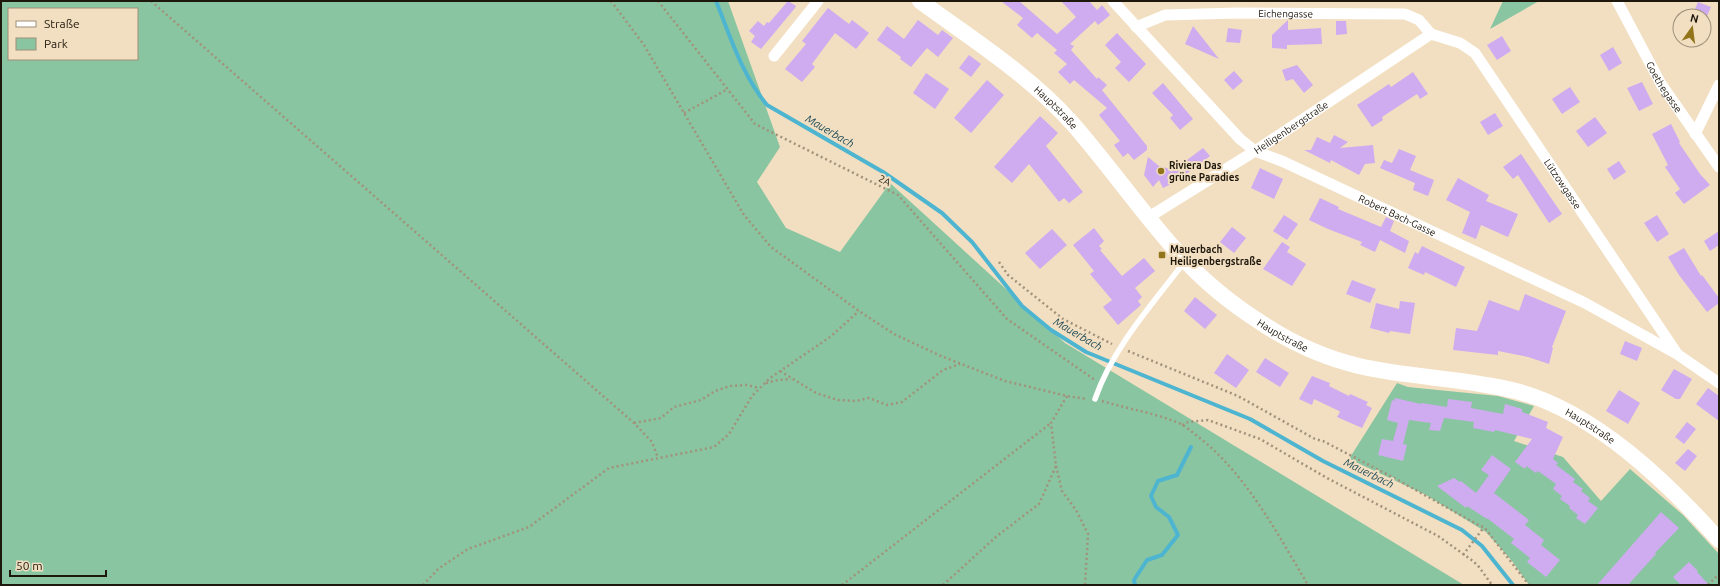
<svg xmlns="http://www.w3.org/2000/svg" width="1720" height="586" viewBox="0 0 1720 586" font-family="Ubuntu,sans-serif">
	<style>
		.green { fill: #8ac5a1; fill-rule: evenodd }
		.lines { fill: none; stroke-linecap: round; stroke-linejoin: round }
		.stream { stroke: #4eb5d1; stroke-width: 4 }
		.building { fill: #cfabf0 }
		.path { stroke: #a0927b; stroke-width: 2.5; stroke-dasharray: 2 3; stroke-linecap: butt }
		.service { stroke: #fff; stroke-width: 5.5 }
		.minor { stroke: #fff; stroke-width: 11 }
		.secondary { stroke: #fff; stroke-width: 16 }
		.poi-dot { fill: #92751b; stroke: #f2dfc1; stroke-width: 1.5 }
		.labels { text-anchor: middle; stroke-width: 4; stroke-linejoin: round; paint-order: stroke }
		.street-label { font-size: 10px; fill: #1e170c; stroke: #f2dfc1 }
		.poi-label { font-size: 10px; font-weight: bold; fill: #1e170c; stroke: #f2dfc1; text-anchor: start }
		.water-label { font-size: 11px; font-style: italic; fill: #214d5a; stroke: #f2dfc1 }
	</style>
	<rect width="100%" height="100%" fill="#f2dfc1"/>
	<g class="green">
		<path d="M1,1H728L780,147L757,182L786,228L840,252L890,183L1065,343L1464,585H1ZM9,9H137V59H9Z"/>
		<polygon points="1503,1 1539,1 1490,29"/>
		<polygon points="1397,383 1408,387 1498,396 1534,406 1514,441 1563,457 1601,501 1630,469 1683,515 1719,554 1719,585 1529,585 1512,561 1486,532 1426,495 1349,459"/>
	</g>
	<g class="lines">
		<g class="stream">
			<path d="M716,1C731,38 742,75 767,105L883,172L942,213L972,242L1022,306L1051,330L1086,352L1250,419L1323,461L1462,530L1482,546L1513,585"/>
			<polyline points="1135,585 1134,580 1147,560 1162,555 1178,535 1169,517 1156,507 1151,496 1158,481 1177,475 1191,447"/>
		</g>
	</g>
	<g class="building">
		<polygon points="788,1 796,6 795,8 761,49 751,42 755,36 749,31 758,21 764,26 767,22 769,23"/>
		<polygon points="1001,1 1019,1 1057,34 1076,17 1061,1 1089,1 1097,10 1102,5 1110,15 1098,25 1095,21 1070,44 1074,46 1071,50 1097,79 1098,77 1107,85 1102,90 1147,146 1147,150 1134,160 1128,153 1123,157 1114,145 1120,141 1099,115 1107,108 1074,80 1070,84 1058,72 1067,64 1054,53 1057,50 1037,33 1032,38 1017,25 1023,18"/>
		<polygon points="1698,2 1711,7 1707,16 1692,16"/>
		<polygon points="828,8 849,24 852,20 869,33 856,49 835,33 812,64 815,67 802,82 785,69 806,44 802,41"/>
		<polygon points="918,20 938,35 942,30 953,38 938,57 927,48 911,67 900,59 901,57 877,40 887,26 904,39"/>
		<polygon points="1288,20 1288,30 1321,28 1322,44 1287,45 1287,49 1272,48 1272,35"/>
		<polygon points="1336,21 1346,21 1347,34 1336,35"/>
		<polygon points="1193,26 1201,36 1219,59 1185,44"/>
		<polygon points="1228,28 1242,30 1240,43 1226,42"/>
		<polygon points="1117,33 1146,64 1129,82 1115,68 1121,62 1105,45"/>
		<polygon points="1502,36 1511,51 1497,60 1487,45"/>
		<polygon points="1613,47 1622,63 1609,71 1600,55"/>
		<polygon points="969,55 981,64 971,77 959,68"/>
		<polygon points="1297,65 1313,85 1304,93 1293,79 1286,81 1282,70"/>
		<polygon points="1234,71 1243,81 1233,90 1224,80"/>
		<polygon points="1413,72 1428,94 1420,99 1417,94 1382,117 1383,120 1372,127 1357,105 1389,84 1391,87"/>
		<polygon points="926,73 949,89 935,109 913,93"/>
		<polygon points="987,80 1004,95 971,133 954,118"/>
		<polygon points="1642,82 1653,104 1639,111 1627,88"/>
		<polygon points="1163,83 1193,119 1180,130 1170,118 1173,115 1152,93"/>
		<polygon points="1570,87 1580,102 1562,114 1552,99"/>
		<polygon points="1495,113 1503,126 1488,135 1480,122"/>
		<polygon points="1040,116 1058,133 1046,146 1083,192 1069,203 1064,198 1059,202 1029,164 1012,183 994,167"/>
		<polygon points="1595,117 1607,133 1588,147 1576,131"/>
		<polygon points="1671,124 1680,142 1679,143 1700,174 1710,185 1684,204 1675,193 1680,189 1665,167 1668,165 1652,134"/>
		<polygon points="1334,135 1348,142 1340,148 1373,145 1375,163 1365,164 1359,175 1331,160 1330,163 1304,150 1311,150 1317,137 1330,143"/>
		<polygon points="1203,148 1210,156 1177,181 1163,188 1159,180 1153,187 1144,175 1148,157 1159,166 1170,169 1171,172"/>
		<polygon points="1399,149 1416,156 1410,170 1434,180 1428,196 1413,190 1415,183 1380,168 1384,160 1392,163"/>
		<polygon points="1521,154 1562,214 1549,223 1518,175 1513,179 1503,167"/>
		<polygon points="1619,161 1626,172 1614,180 1607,169"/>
		<polygon points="1260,168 1283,179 1274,199 1251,188"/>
		<polygon points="1458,178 1489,195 1486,201 1518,214 1508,237 1481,225 1476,239 1462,233 1470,212 1446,200"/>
		<polygon points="1320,198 1339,207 1338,209 1381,227 1386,217 1394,221 1390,231 1409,241 1405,253 1380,240 1375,252 1360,245 1362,242 1328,229 1309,220"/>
		<polygon points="1284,215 1298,224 1287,240 1273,231"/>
		<polygon points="1657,215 1669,234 1657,242 1644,223"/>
		<polygon points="1232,227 1246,238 1234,253 1220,242"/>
		<polygon points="1094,228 1104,241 1099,246 1102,249 1100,250 1122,276 1144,258 1155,271 1135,288 1142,297 1138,301 1141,305 1118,325 1103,307 1112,300 1090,274 1094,271 1073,245"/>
		<polygon points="1052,229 1067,245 1040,269 1025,253"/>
		<polygon points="1719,231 1719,245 1710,251 1704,241"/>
		<polygon points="1282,242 1290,247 1287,252 1306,264 1292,286 1263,269"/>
		<polygon points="1422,246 1465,267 1456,287 1425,272 1424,275 1408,268 1415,252 1418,254"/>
		<polygon points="1684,248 1701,276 1702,275 1719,298 1719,303 1707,312 1679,275 1668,257"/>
		<polygon points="1352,280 1376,289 1370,303 1346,294"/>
		<polygon points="1525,294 1566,311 1552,347 1553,348 1549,364 1528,357 1498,351 1498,355 1453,350 1456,328 1477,331 1489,300 1519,311"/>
		<polygon points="1195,297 1217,315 1205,329 1184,311"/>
		<polygon points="1400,301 1415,303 1410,334 1390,331 1389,333 1370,328 1376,303 1399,309"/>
		<polygon points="1625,341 1642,348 1637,361 1620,354"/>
		<polygon points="1227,354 1249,370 1236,388 1214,373"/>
		<polygon points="1265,358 1289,373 1280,387 1256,372"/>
		<polygon points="1674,369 1692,379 1680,399 1676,399 1661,390"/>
		<polygon points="1312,376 1330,383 1329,386 1349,396 1350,394 1368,402 1366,405 1372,408 1362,428 1337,417 1340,412 1339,411 1314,399 1312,405 1299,399"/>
		<polygon points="1708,388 1719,396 1719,421 1696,404"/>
		<polygon points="1619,390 1640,403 1628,424 1606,411"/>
		<polygon points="1395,398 1421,404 1421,403 1447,407 1448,399 1472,402 1471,408 1503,414 1505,404 1522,409 1522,412 1548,422 1546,428 1563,437 1553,459 1558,463 1556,465 1575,479 1573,482 1583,489 1581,491 1590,498 1588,501 1598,508 1585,524 1576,518 1578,515 1569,508 1570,506 1560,499 1562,496 1553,489 1556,484 1538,471 1536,473 1526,466 1525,469 1515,462 1532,439 1495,430 1494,432 1473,428 1474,422 1444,418 1440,431 1429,430 1431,423 1409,420 1403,444 1407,445 1403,461 1378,455 1382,439 1393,441 1398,423 1387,420 1392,400 1394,401"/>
		<polygon points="1687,422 1696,429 1684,444 1675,437"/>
		<polygon points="1688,449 1697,456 1685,471 1675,463"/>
		<polygon points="1492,455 1511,469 1494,493 1529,520 1525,525 1544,540 1541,545 1560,560 1546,577 1527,562 1530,558 1511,543 1514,539 1487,518 1487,519 1467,506 1466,508 1437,486 1454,478 1460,482 1461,481 1476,493 1489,475 1481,470"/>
		<polygon points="1661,512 1679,528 1655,553 1656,554 1628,585 1597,585"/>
		<polygon points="1689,562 1698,571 1697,572 1709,585 1681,585 1673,577"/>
	</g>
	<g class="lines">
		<g class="path">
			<polyline points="151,1 634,423 652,442 658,458"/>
			<polyline points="611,1 644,45 744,215 771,247 859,311 894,334 941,356 1005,381 1067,396 1087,399"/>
			<polyline points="658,1 755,124 898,195 1007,319 1095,380"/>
			<polyline points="684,113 728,89"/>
			<polyline points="999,262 1008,275 1063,319 1112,344"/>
			<polyline points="1128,351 1238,396 1315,439 1323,441 1396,479 1480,526 1484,527 1529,585"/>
			<polyline points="780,371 816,393 838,400 856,401 869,398 887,405 902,402 943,370 960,364"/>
			<polyline points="766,383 778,380 791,379"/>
			<path d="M1102,401C1128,409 1156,413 1181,424C1186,427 1191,431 1196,435C1245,472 1277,533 1308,585"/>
			<polyline points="634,423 661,418 674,407 701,400 715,391 730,386 747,385 759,388"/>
			<polyline points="1182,425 1188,422 1208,420 1260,439 1327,478 1438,536 1473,561 1479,567 1492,585"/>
			<polyline points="1056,466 1062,491 1076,510 1088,534 1085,585"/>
			<polyline points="1463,555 1484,527"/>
			<polyline points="423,585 438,569 468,549 529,527 609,468 714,447 729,434 752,396 770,378 830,337 859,311"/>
			<polyline points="842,585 1051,423"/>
			<polyline points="943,585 997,536 1039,504 1056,466 1051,423 1067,396"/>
			<polyline points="1708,585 1717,576"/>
		</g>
		<path class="service" d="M1095,399C1113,347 1152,305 1185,261"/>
		<g class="minor">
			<path id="s1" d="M1113,1L1240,139L1255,151L1284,162L1585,303L1677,354L1719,383"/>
			<path id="s2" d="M1617,1L1661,84L1719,167"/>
			<path id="s3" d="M1136,27L1165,15L1237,13L1405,14L1419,20L1431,34L1460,43L1475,53L1676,352"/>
			<polyline points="774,56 818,1"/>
			<polyline points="1695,134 1719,85"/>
			<path id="s4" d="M1149,217L1255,151L1431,34"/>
		</g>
		<path class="secondary" id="s5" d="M920,1C972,39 1029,75 1072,123C1109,165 1141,212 1179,254C1203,281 1233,305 1263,324C1292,343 1325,358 1359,366C1411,378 1465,378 1516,391C1594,411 1667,482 1719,540"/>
	</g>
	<g class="poi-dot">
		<circle cx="1161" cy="171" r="4"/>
		<rect x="1158" y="251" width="8" height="8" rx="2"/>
	</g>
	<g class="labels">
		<g class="street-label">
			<text dy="4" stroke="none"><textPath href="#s3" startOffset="152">Eichengasse</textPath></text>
			<text dy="4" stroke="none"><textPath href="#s2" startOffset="98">Goethegasse</textPath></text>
			<text dy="4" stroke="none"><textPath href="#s5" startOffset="173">Hauptstraße</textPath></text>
			<text dy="4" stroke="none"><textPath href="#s4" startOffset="168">Heiligenbergstraße</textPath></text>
			<text transform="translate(885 180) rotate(27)" y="4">2A</text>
			<text dy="4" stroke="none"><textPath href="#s3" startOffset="511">Lützowgasse</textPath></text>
			<text dy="4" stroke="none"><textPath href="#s1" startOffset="363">Robert Bach-Gasse</textPath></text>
			<text dy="4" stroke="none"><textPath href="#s5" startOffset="497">Hauptstraße</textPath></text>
			<text dy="4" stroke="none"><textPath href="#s5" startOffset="821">Hauptstraße</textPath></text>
		</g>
		<g class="poi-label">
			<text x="1169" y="169">Riviera Das<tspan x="1169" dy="12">grüne Paradies</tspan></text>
			<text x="1170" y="253">Mauerbach<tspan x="1170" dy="12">Heiligenbergstraße</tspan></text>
		</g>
		<g class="water-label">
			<text transform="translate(830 131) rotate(30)" y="4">Mauerbach</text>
			<text transform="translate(1078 334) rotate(30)" y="4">Mauerbach</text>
			<text transform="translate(1369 473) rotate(26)" y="4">Mauerbach</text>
		</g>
	</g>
	<rect width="1720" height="586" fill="none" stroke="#1e170c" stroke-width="4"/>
	<rect x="8" y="8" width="130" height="52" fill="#f2dfc1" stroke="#9d8f79"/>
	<rect x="16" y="21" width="20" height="6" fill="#ffffff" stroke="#9d8f79"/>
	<text x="44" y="28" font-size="12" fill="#1e170c">Straße</text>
	<rect x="16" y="38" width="20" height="12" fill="#8ac5a1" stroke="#9d8f79"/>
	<text x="44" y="48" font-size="12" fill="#1e170c">Park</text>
	<g transform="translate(1692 28) rotate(14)"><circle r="19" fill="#f2dfc1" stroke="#9d8f79"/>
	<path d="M0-3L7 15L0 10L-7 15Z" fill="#92751b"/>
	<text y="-6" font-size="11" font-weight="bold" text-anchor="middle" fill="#1e170c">N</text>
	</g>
	<path d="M10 570v6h96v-6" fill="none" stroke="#1e170c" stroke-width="2"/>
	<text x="16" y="570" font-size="12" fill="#1e170c" stroke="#f2dfc1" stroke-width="3" paint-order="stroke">50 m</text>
</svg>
